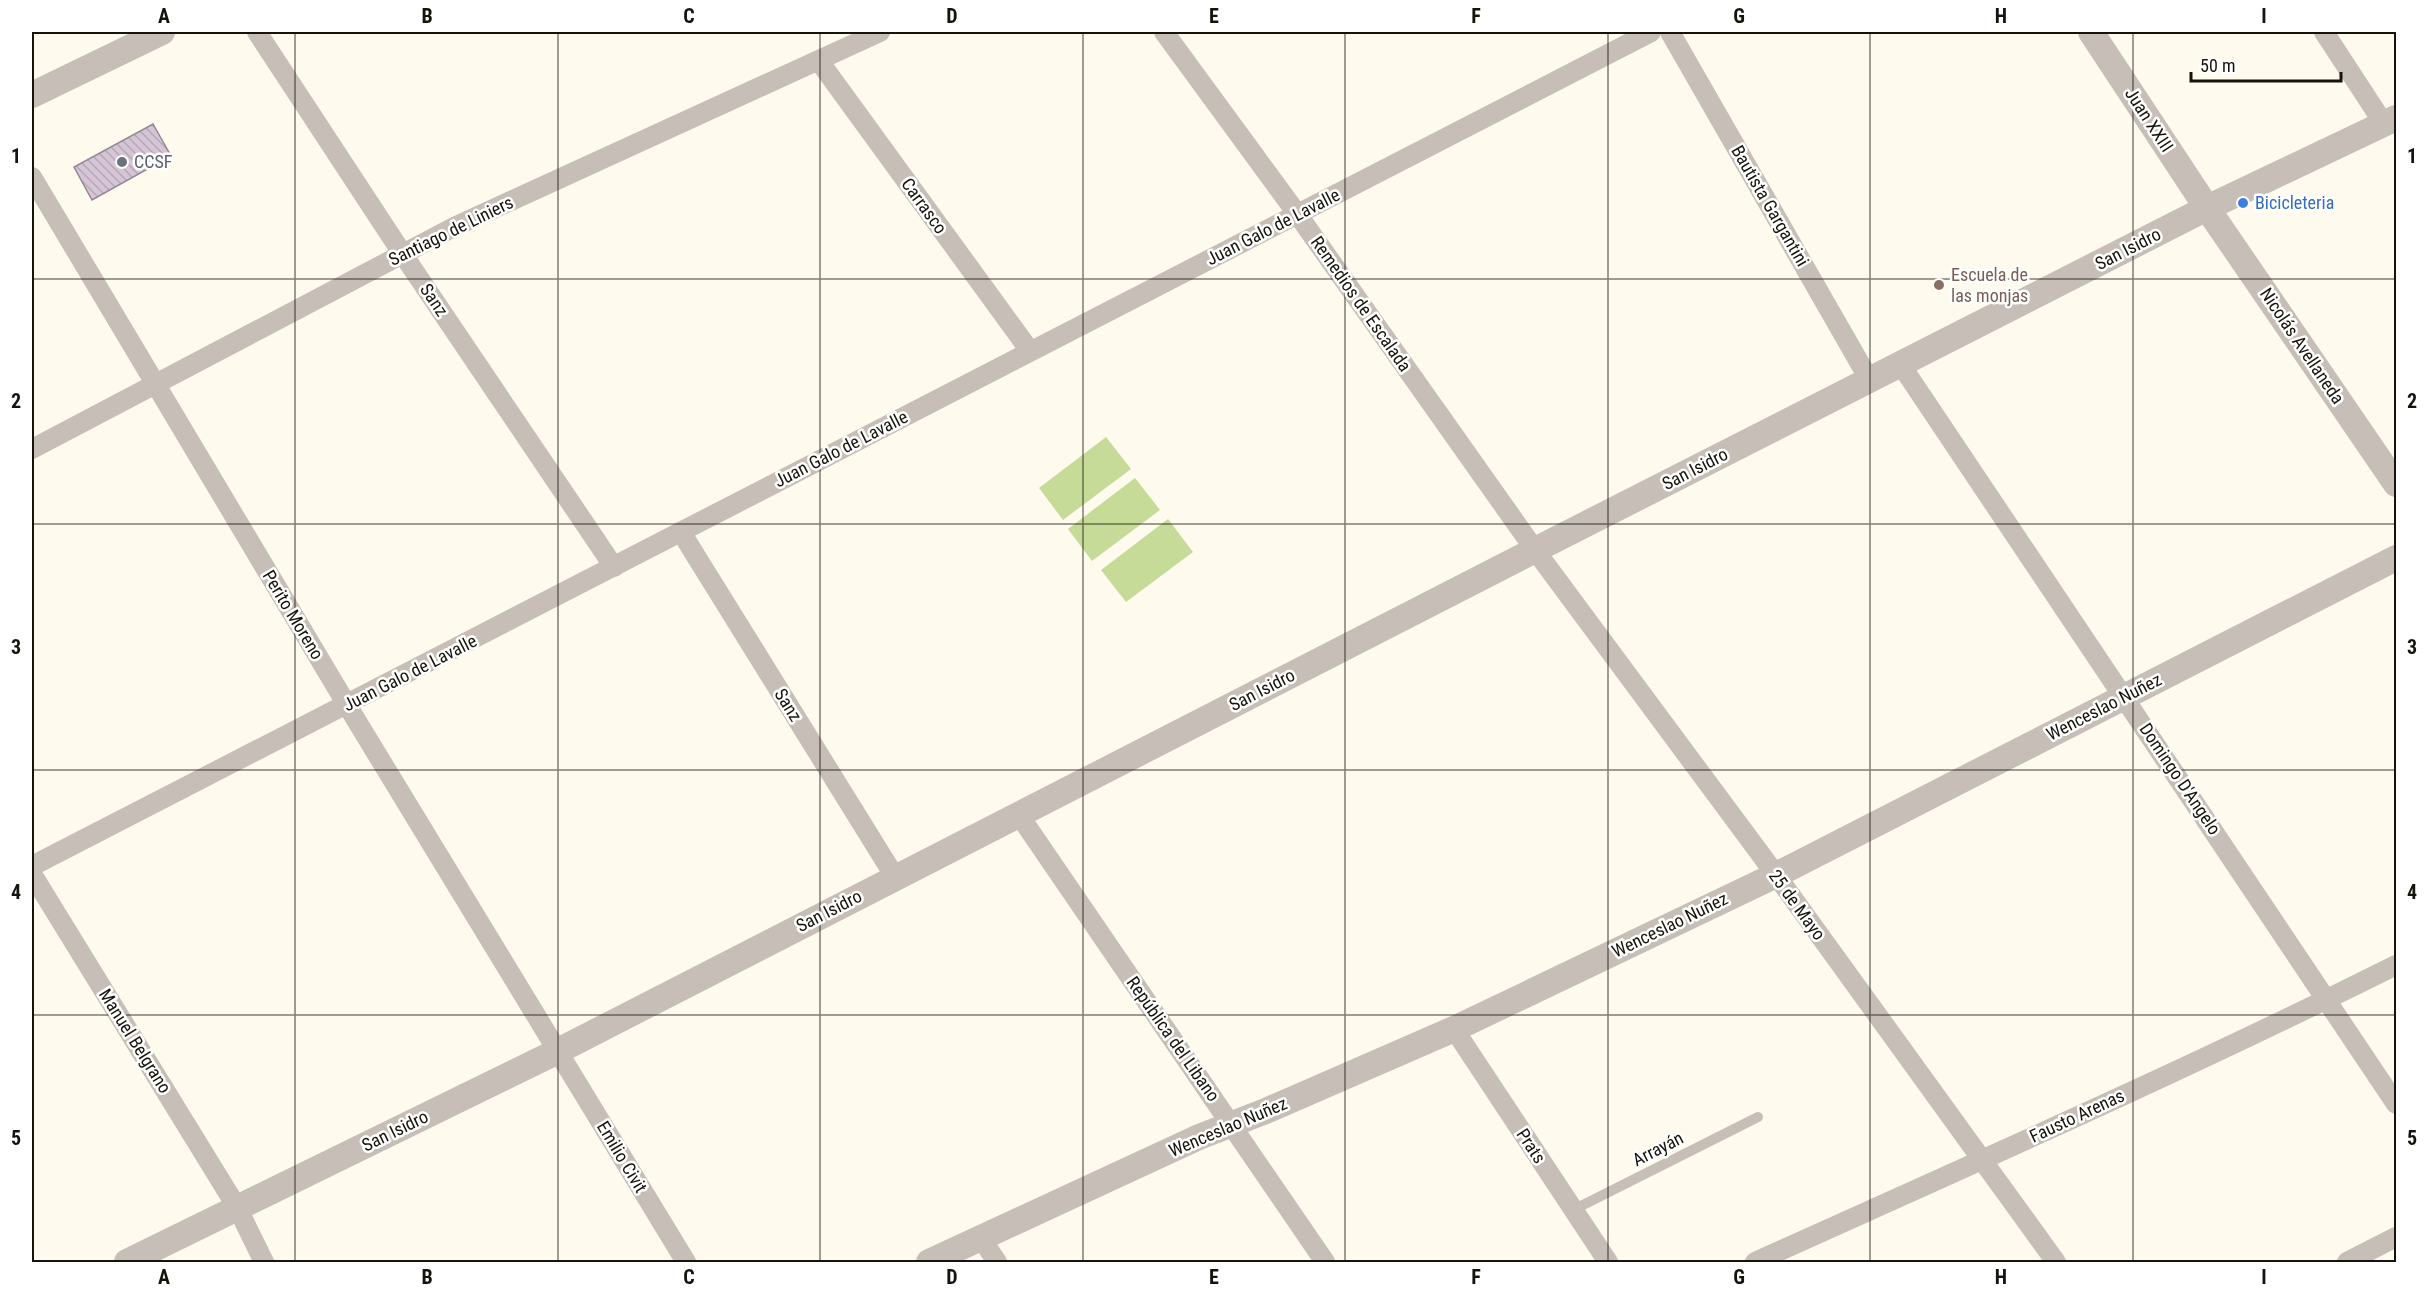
<svg xmlns="http://www.w3.org/2000/svg" width="2428" height="1294" viewBox="0 0 2428 1294" font-family="'Roboto Condensed',sans-serif">
	<style>
		.pitch { fill: #c7db98 }
		.building { fill: url(#building-back-hatch); stroke: #968796; stroke-width: 1.5 }
		.lines { fill: none; stroke-linecap: round; stroke-linejoin: round }
		.service { stroke: #c7beb8; stroke-width: 10 }
		.minor { stroke: #c7beb8; stroke-width: 20 }
		.tertiary { stroke: #c7beb8; stroke-width: 26 }
		.grid { fill: none; stroke: #15130c; stroke-width: 1.5; stroke-opacity: 0.55 }
		.worship-dot { fill: #6b7280; stroke: #fff; stroke-width: 2 }
		.shop-dot { fill: #3f7fe0; stroke: #fff; stroke-width: 2 }
		.education-dot { fill: #8d6e63; stroke: #fff; stroke-width: 2 }
		.labels { text-anchor: middle; stroke-width: 5; stroke-linejoin: round; paint-order: stroke }
		.street-label { font-size: 18px; fill: #15130c; stroke: #fff }
		.worship-label { font-size: 18px; fill: #5b616d; stroke: #fff; text-anchor: start }
		.shop-label { font-size: 18px; fill: #366cbe; stroke: #fff; text-anchor: start }
		.education-label { font-size: 18px; fill: #785e54; stroke: #fff; text-anchor: start }
		.neatline { fill: none; stroke: #15130c; stroke-width: 2 }
		.grid-label { font-size: 20px; text-anchor: middle; font-weight: bold; fill: #15130c }
	</style>
	<defs>
		<pattern id="building-back-hatch" width="6" height="6" patternUnits="userSpaceOnUse" patternTransform="scale(1.5)"><rect width="6" height="6" fill="#d5c5d6"/><path d="M-1 5l2 2M0 0l6 6M5-1l2 2" fill="none" stroke="#b6a8b6"/></pattern>
	</defs>
	<rect width="100%" height="100%" fill="#fefbee"/>
	<g class="pitch">
		<polygon points="1106,437 1131,469 1063,520 1039,488"/>
		<polygon points="1135,478 1160,510 1092,561 1068,529"/>
		<polygon points="1168,519 1193,552 1126,602 1101,570"/>
	</g>
	<polygon class="building" points="153,124 171,156 92,200 74,167"/>
	<g class="lines">
		<polyline class="service" points="1573,1210 1758,1117"/>
		<g class="minor">
			<polyline points="257,32 402,253 614,567"/>
			<polyline points="1164,32 1298,215 1535,550 1776,875 2056,1262"/>
			<polyline points="1670,32 1870,381"/>
			<polyline points="2324,32 2384,124"/>
			<polyline points="819,61 1030,351"/>
			<polyline points="32,177 347,705 686,1262"/>
			<polyline points="1901,365 2396,1104"/>
			<polyline points="32,449 454,227 880,32"/>
			<polyline points="681,532 895,877"/>
			<polyline points="1019,815 1325,1262"/>
			<polyline points="32,866 1651,32"/>
			<polyline points="32,874 238,1209 264,1262"/>
			<polyline points="1454,1029 1608,1262"/>
			<polyline points="981,1238 997,1262"/>
			<path d="M1755,1262C1970,1165 2186,1070 2396,965"/>
			<polyline points="2347,1262 2396,1237"/>
		</g>
		<g class="tertiary">
			<polyline points="2091,32 2207,208 2396,484"/>
			<polyline points="32,95 162,32"/>
			<polyline points="127,1262 558,1051 1535,550 2207,208 2396,118"/>
			<polyline points="929,1262 1199,1137 1268,1110 1454,1029 1776,875 2396,558"/>
		</g>
	</g>
	<path class="grid" d="M295,32V1262M558,32V1262M820,32V1262M1083,32V1262M1345,32V1262M1608,32V1262M1870,32V1262M2133,32V1262M32,279H2396M32,524H2396M32,770H2396M32,1015H2396"/>
	<circle class="worship-dot" cx="122" cy="162" r="6"/>
	<circle class="shop-dot" cx="2243" cy="203" r="6"/>
	<circle class="education-dot" cx="1939" cy="285" r="6"/>
	<g class="labels">
		<g class="street-label">
			<text transform="translate(2149 120) rotate(57)" y="6">Juan XXIII</text>
			<text transform="translate(924 206) rotate(54)" y="6">Carrasco</text>
			<text transform="translate(1770 206) rotate(60)" y="6">Bautista Gargantini</text>
			<text transform="translate(1273 227) rotate(-27)" y="6">Juan Galo de Lavalle</text>
			<text transform="translate(451 231) rotate(-26)" y="6">Santiago de Liniers</text>
			<text transform="translate(2128 249) rotate(-27)" y="6">San Isidro</text>
			<text transform="translate(434 300) rotate(56)" y="6">Sanz</text>
			<text transform="translate(1361 304) rotate(55)" y="6">Remedios de Escalada</text>
			<text transform="translate(2302 346) rotate(56)" y="6">Nicolás Avellaneda</text>
			<text transform="translate(841 449) rotate(-27)" y="6">Juan Galo de Lavalle</text>
			<text transform="translate(1695 469) rotate(-27)" y="6">San Isidro</text>
			<text transform="translate(293 615) rotate(59)" y="6">Perito Moreno</text>
			<text transform="translate(410 673) rotate(-27)" y="6">Juan Galo de Lavalle</text>
			<text transform="translate(1262 690) rotate(-27)" y="6">San Isidro</text>
			<text transform="translate(788 705) rotate(58)" y="6">Sanz</text>
			<text transform="translate(2104 707) rotate(-27)" y="6">Wenceslao Nuñez</text>
			<text transform="translate(2180 779) rotate(56)" y="6">Domingo D'Angelo</text>
			<text transform="translate(1797 905) rotate(54)" y="6">25 de Mayo</text>
			<text transform="translate(829 911) rotate(-27)" y="6">San Isidro</text>
			<text transform="translate(1670 925) rotate(-26)" y="6">Wenceslao Nuñez</text>
			<text transform="translate(1173 1039) rotate(55)" y="6">República del Libano</text>
			<text transform="translate(135 1041) rotate(58)" y="6">Manuel Belgrano</text>
			<text transform="translate(2077 1116) rotate(-25)" y="6">Fausto Arenas</text>
			<text transform="translate(1228 1127) rotate(-23)" y="6">Wenceslao Nuñez</text>
			<text transform="translate(395 1131) rotate(-26)" y="6">San Isidro</text>
			<text transform="translate(1531 1146) rotate(57)" y="6">Prats</text>
			<text transform="translate(1658 1149) rotate(-27)" y="6">Arrayán</text>
			<text transform="translate(622 1157) rotate(59)" y="6">Emilio Civit</text>
		</g>
		<g class="worship-label">
			<text x="134" y="168">CCSF</text>
		</g>
		<g class="shop-label">
			<text x="2255" y="209">Bicicleteria</text>
		</g>
		<g class="education-label">
			<text x="1951" y="281">Escuela de<tspan x="1951" dy="21">las monjas</tspan></text>
		</g>
	</g>
	<rect width="2428" height="1294" fill="none" stroke="#ffffff" stroke-width="66"/>
	<path d="M2191 72v9h150v-9" fill="none" stroke="#15130c" stroke-width="3"/>
	<text x="2200" y="72" font-size="18" fill="#15130c" stroke="#ffffff" stroke-width="4.5" paint-order="stroke">50 m</text>
	<rect x="33" y="33" width="2362" height="1228" class="neatline"/>
	<g class="grid-label">
		<text x="164" y="23">A</text>
		<text x="427" y="23">B</text>
		<text x="689" y="23">C</text>
		<text x="952" y="23">D</text>
		<text x="1214" y="23">E</text>
		<text x="1476" y="23">F</text>
		<text x="1739" y="23">G</text>
		<text x="2001" y="23">H</text>
		<text x="2264" y="23">I</text>
		<text x="16" y="163">1</text>
		<text x="2412" y="163">1</text>
		<text x="16" y="408">2</text>
		<text x="2412" y="408">2</text>
		<text x="16" y="654">3</text>
		<text x="2412" y="654">3</text>
		<text x="16" y="899">4</text>
		<text x="2412" y="899">4</text>
		<text x="16" y="1145">5</text>
		<text x="2412" y="1145">5</text>
		<text x="164" y="1284">A</text>
		<text x="427" y="1284">B</text>
		<text x="689" y="1284">C</text>
		<text x="952" y="1284">D</text>
		<text x="1214" y="1284">E</text>
		<text x="1476" y="1284">F</text>
		<text x="1739" y="1284">G</text>
		<text x="2001" y="1284">H</text>
		<text x="2264" y="1284">I</text>
	</g>
</svg>
